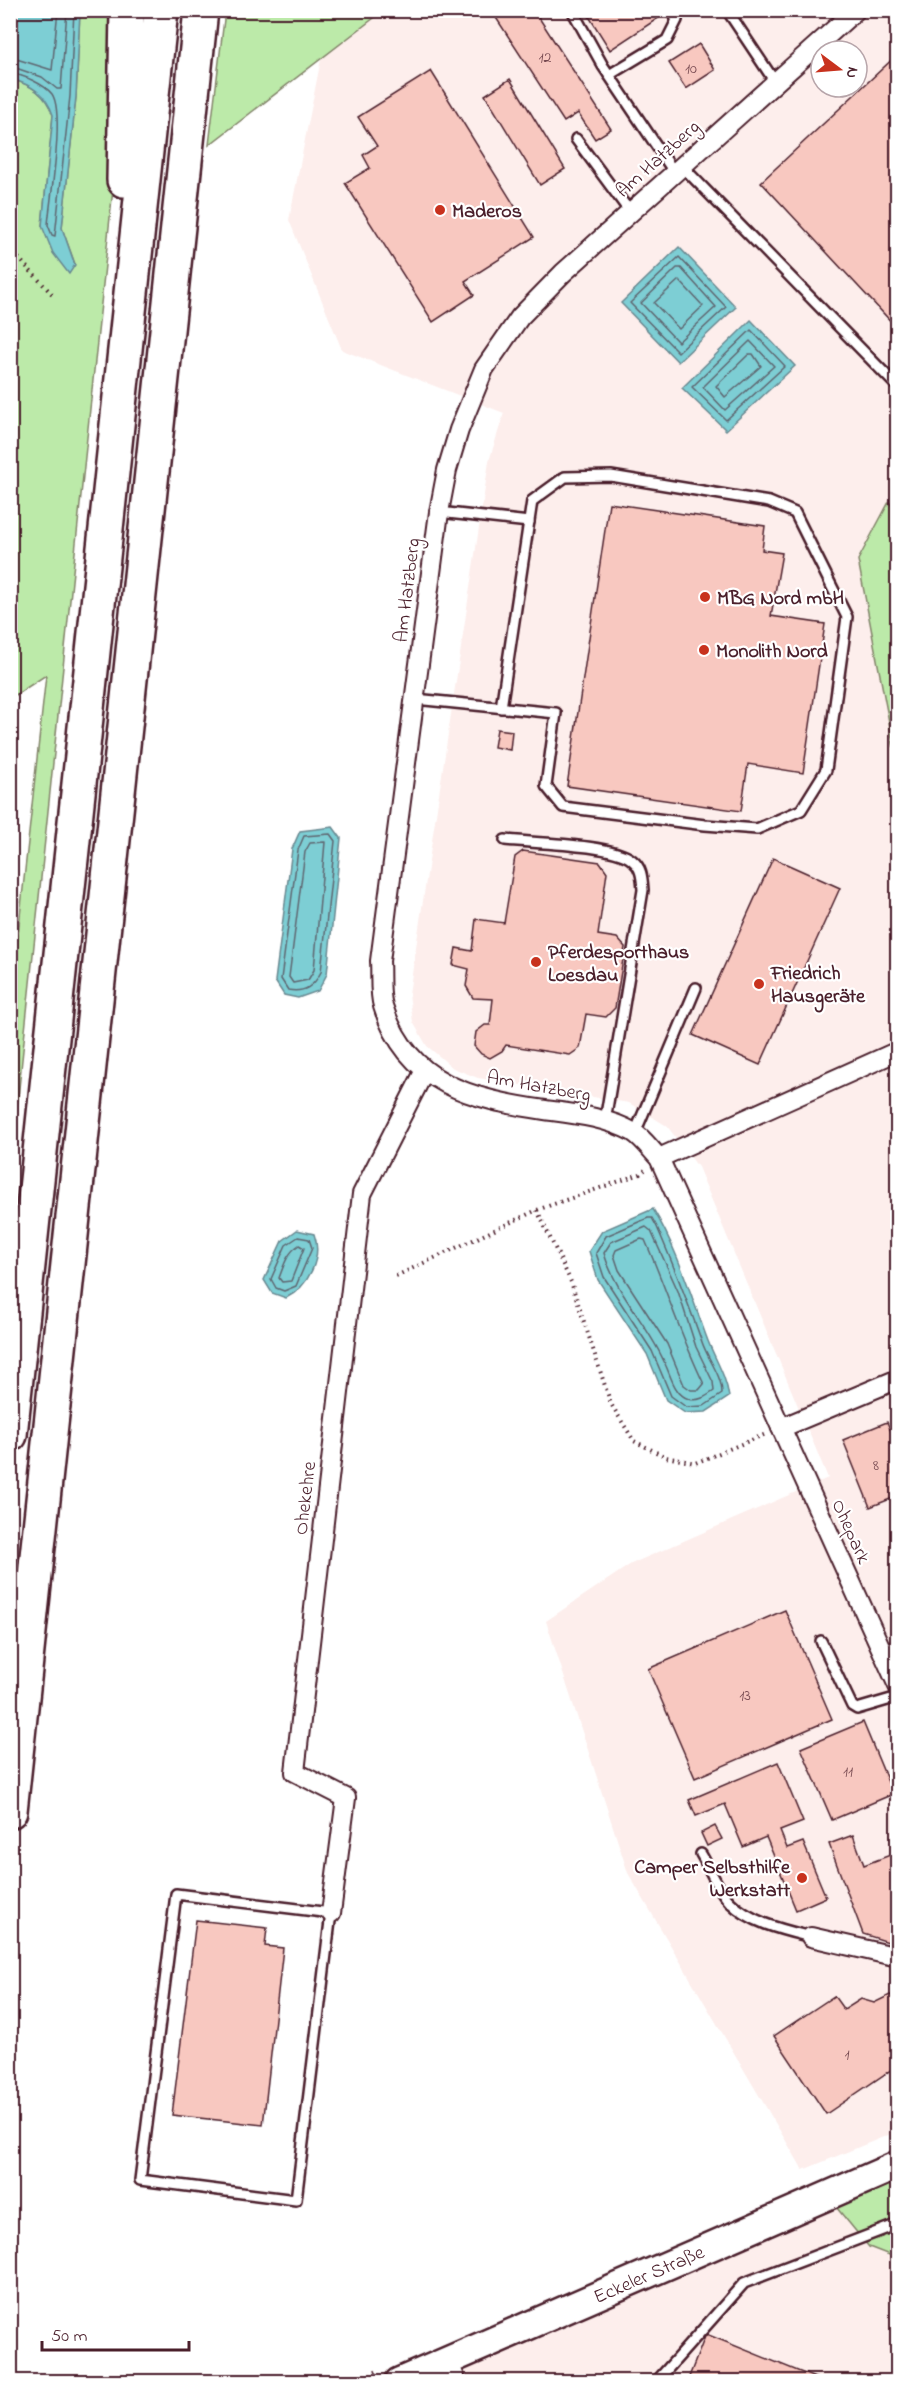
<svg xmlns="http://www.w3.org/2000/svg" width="908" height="2392" viewBox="0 0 908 2392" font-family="'Indie Flower',sans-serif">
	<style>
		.built { fill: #fdeeec; fill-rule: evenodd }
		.green { fill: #bceaa9; stroke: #83846a; stroke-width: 1.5 }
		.water { fill: #7dced4; stroke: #698890; stroke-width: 1.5 }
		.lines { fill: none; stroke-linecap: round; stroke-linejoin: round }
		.shore { stroke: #5e656f; stroke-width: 1.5 }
		.building { fill: #f8c8c0; stroke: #4a1f2b; stroke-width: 1.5 }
		.lane-casing { stroke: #4a1f2b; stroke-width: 14 }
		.street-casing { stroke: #4a1f2b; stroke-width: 22 }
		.secondary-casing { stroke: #4a1f2b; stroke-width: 32 }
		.highway-casing { stroke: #4a1f2b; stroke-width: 38 }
		.path { stroke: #4a1f2b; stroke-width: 4; stroke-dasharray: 1.5 4.5; stroke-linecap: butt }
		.lane { stroke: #fff; stroke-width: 9 }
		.street { stroke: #fff; stroke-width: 18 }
		.secondary { stroke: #fff; stroke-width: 27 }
		.highway { stroke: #fff; stroke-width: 33 }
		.poi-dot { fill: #c8321e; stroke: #fff; stroke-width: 2 }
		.labels { text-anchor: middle; stroke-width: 4.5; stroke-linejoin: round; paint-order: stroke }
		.number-label { font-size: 16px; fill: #764950 }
		.street-label { font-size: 20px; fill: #4a1f2b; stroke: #fff }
		.poi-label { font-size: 20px; font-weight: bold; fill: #4a1f2b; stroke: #fff; text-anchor: start }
	</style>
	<rect width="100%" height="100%" fill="#fff"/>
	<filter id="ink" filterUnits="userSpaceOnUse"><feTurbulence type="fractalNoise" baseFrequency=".0167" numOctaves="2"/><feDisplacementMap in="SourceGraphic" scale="12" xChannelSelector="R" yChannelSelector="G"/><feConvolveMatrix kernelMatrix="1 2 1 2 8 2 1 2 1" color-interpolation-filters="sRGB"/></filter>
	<g filter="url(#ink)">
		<g class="built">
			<path d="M383,11H897V495L889,502L863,591L898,764V2131L803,2170L628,1873L546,1621L631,1564L828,1478L698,1167L667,1126L629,1103L478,1078L453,1068L427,1046L413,1022L409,994L489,461L504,413L342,350L289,220L321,59ZM821,51H857V87H821Z"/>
			<polygon points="827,2196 869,2247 897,2258 897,2381 399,2382"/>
		</g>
		<g class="green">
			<path d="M80,11H122L123,93L11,1165V1000L46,675L11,698V79C32,85 46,94 53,115L42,226L75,264L62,228L76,97Z"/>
			<polygon points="225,11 225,10 383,11 209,145"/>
			<polygon points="889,502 898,514 897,764 858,560"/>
			<polygon points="897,2165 897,2258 869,2247 827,2196"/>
		</g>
		<g class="water">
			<path d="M10,11H80L76,97L62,228L75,265L69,274L53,253L42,226L53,115C46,94 32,85 11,79Z"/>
			<polygon points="679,247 736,307 678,362 621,303"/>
			<polygon points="751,320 795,366 726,430 682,388"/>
			<polygon points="333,827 341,838 327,974 318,991 298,998 284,995 275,981 292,849 300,831"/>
			<path d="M653,1209C678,1250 691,1296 708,1341C716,1361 726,1376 729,1397L706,1412L685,1413L666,1400L647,1354L598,1280L589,1251L602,1231Z"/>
			<path d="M297,1230L314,1234C323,1258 308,1287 286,1298L272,1293L264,1280L282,1241Z"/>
		</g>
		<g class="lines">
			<g class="shore">
				<polyline points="10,57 52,70 58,10"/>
				<polyline points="10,66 42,77 57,89 61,89 67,10"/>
				<path d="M10,73C23,75 44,84 52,94C65,113 50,199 48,225L52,235L55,236L70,96L74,10"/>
				<polygon points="679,257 726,307 678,352 630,303"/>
				<polygon points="677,268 681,268 716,307 678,342 641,303"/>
				<polygon points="679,280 703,306 679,329 654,303"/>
				<polygon points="751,330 785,366 726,420 692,387"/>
				<polygon points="750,341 774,366 725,410 703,387"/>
				<polygon points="749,354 753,354 761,366 725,397 716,386"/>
				<path d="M330,834L335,841L321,972C314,986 305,993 288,990L281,979L298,850L304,836Z"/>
				<polygon points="325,842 314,970 308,980 293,983 289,977 305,852 310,843"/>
				<path d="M648,1218H652L657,1227C674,1266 688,1303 702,1342C708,1360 722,1375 722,1394L704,1406L686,1407L671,1396L652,1351L604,1277L596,1253L606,1236Z"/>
				<path d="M646,1227L651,1231L678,1291L696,1347L713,1382L714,1391C707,1396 698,1402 689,1399C675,1395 671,1377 666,1366C650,1326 616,1295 604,1253L611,1242Z"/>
				<polygon points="298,1237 309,1239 312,1248 296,1286 284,1291 276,1288 271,1279 286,1245"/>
				<path d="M641,1239L645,1240C666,1288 681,1337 704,1384L699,1390H691L684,1385L667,1344L619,1270L614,1255L616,1250Z"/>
				<path d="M299,1245L304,1248L291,1281L282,1282L279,1278C284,1265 287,1253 299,1245Z"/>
			</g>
		</g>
		<g class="building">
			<polygon points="491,10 534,10 611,129 595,139 578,113 564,122"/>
			<polygon points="585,10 660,10 663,15 610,50"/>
			<polygon points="699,44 715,70 686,89 669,63"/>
			<polygon points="898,54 898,329 761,182"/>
			<polygon points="431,71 534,237 465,281 474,295 433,322 345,183 370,168 363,155 377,146 358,117"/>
			<polygon points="510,79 565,169 540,185 485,95"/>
			<polygon points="609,503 765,526 762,550 782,553 771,616 825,624 803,773 748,764 741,811 567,786"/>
			<polygon points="497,729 512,731 510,750 494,747"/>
			<polygon points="523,851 600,862 607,872 598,935 617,938 625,947 615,1008 606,1017 586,1014 580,1048 570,1055 506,1045 502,1051 490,1058 481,1054 474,1046 476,1032 485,1025 490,1025 493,999 473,998 466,986 469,969 453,965 456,948 472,951 476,919 504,923 515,857"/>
			<polygon points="773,858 840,888 760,1065 693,1035"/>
			<polygon points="887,1422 898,1448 898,1496 870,1507 843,1440"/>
			<polygon points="785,1610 832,1719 695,1778 648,1669"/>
			<polygon points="863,1722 893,1794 832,1820 801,1748"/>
			<polygon points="778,1762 803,1822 780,1831 787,1848 803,1842 826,1897 796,1910 766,1837 743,1847 725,1804 696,1816 689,1800"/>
			<polygon points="715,1826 722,1839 707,1846 701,1833"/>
			<polygon points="853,1835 864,1865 898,1852 898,1945 863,1934 829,1844"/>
			<polygon points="196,1920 267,1928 265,1946 283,1948 263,2125 172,2115"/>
			<polygon points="890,1995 898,1997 898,2065 826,2114 774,2036 834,1996 844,2010 861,1999 874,2003"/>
			<polygon points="706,2334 825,2382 687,2382"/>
		</g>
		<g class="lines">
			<g class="lane-casing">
				<g id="lane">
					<polyline points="572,10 603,66 674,172"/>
					<polyline points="727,10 775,82"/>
					<polyline points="609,75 667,40 677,20 671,10"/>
					<polyline points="576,139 630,212"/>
					<polyline points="681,165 898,387"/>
					<polyline points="439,512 529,522"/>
					<polyline points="415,699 556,713 546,786 563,807 705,825 757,829 801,810 826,770 847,617 795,513 769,502 611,476 565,477 532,501 501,708"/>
					<path d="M505,840C532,843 613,844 632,860C642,868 642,878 643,890L605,1121"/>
					<polyline points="635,1133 696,988"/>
					<polyline points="821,1641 852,1706 857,1709 898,1697"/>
					<polyline points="882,1651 898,1644"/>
					<path d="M701,1854C710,1869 718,1890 730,1902C751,1923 783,1930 811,1937"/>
					<polygon points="176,1894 331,1913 296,2200 140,2180"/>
					<polyline points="656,2382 744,2283 898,2224"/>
				</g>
			</g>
			<g class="street-casing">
				<g id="street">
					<path d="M856,10L563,273L520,317L484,369L459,430L447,470L439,512L380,961C381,975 379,993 383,1006C408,1085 472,1099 545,1110C575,1114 606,1117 633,1132C643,1138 651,1150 659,1158L898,1686"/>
					<polyline points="659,1158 898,1051"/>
					<polyline points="781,1428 898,1379"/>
					<polyline points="331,1913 346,1798 295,1772 362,1194 424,1072"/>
					<polyline points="811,1937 898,1957"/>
					<polyline points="448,2361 457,2382"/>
				</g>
			</g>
			<g class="secondary-casing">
				<g id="secondary">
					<path id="s1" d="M399,2382L898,2165"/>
				</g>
			</g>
			<g class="highway-casing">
				<g id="highway">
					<polyline points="124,180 127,10"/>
					<polyline points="10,1435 161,10"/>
					<polyline points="10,1811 201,10"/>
				</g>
			</g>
			<g class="path">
				<polyline points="10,249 52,294"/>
				<polyline points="537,1210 571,1282 611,1404 634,1441 666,1457 695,1463 766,1434"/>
				<polyline points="396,1276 537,1210 640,1174 645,1170"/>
				<polyline points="353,2382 380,2370"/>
			</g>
			<use href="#lane" class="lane"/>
			<use href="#street" class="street"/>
			<use href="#secondary" class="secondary"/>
			<use href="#highway" class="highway"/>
		</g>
	</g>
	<g class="poi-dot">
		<circle cx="440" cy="210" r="6"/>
		<circle cx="705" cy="597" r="6"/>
		<circle cx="704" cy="650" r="6"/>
		<circle cx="536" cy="962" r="6"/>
		<circle cx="759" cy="984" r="6"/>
		<circle cx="802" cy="1878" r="6"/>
	</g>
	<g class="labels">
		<g class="number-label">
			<text x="545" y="62">12</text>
			<text x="691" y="73">10</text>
			<text x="876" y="1470">8</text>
			<text x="745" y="1700">13</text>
			<text x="848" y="1776">11</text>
			<text x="847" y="2059">1</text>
		</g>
		<g class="street-label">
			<text transform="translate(657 158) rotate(-42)" y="7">Am Hatzberg</text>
			<text transform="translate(406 590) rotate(-83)" y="7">Am Hatzberg</text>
			<text transform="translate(539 1085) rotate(10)" y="7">Am Hatzberg</text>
			<text transform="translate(304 1498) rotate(-83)" y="7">Ohekehre</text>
			<text transform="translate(852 1531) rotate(66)" y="7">Ohepark</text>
			<text dy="7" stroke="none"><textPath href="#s1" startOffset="272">Eckeler Straße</textPath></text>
		</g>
		<g class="poi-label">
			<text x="452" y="217">Maderos</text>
			<text x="717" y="604">MBG Nord mbH</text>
			<text x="716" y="657">Monolith Nord</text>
			<text x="548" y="958">Pferdesporthaus<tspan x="548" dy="23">Loesdau</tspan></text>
			<text x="771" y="979">Friedrich<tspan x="771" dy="23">Hausgeräte</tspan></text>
			<text x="790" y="1873" text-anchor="end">Camper Selbsthilfe<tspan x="790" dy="23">Werkstatt</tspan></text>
		</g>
	</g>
	<rect width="908" height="2392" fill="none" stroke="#fff" stroke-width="36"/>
	<rect x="18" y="18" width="872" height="2356" fill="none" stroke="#4a1f2b" stroke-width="2" filter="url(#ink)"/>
	<g transform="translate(839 69) rotate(106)"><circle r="28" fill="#ffffff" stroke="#b7a5aa" stroke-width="1.5"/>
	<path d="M0-4.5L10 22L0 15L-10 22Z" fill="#c8321e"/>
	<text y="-9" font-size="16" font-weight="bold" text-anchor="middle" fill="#4a1f2b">N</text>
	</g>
	<path d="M42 2341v9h147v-9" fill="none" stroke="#4a1f2b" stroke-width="3"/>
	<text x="51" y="2341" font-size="18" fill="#4a1f2b" stroke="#ffffff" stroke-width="4.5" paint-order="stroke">50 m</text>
</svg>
